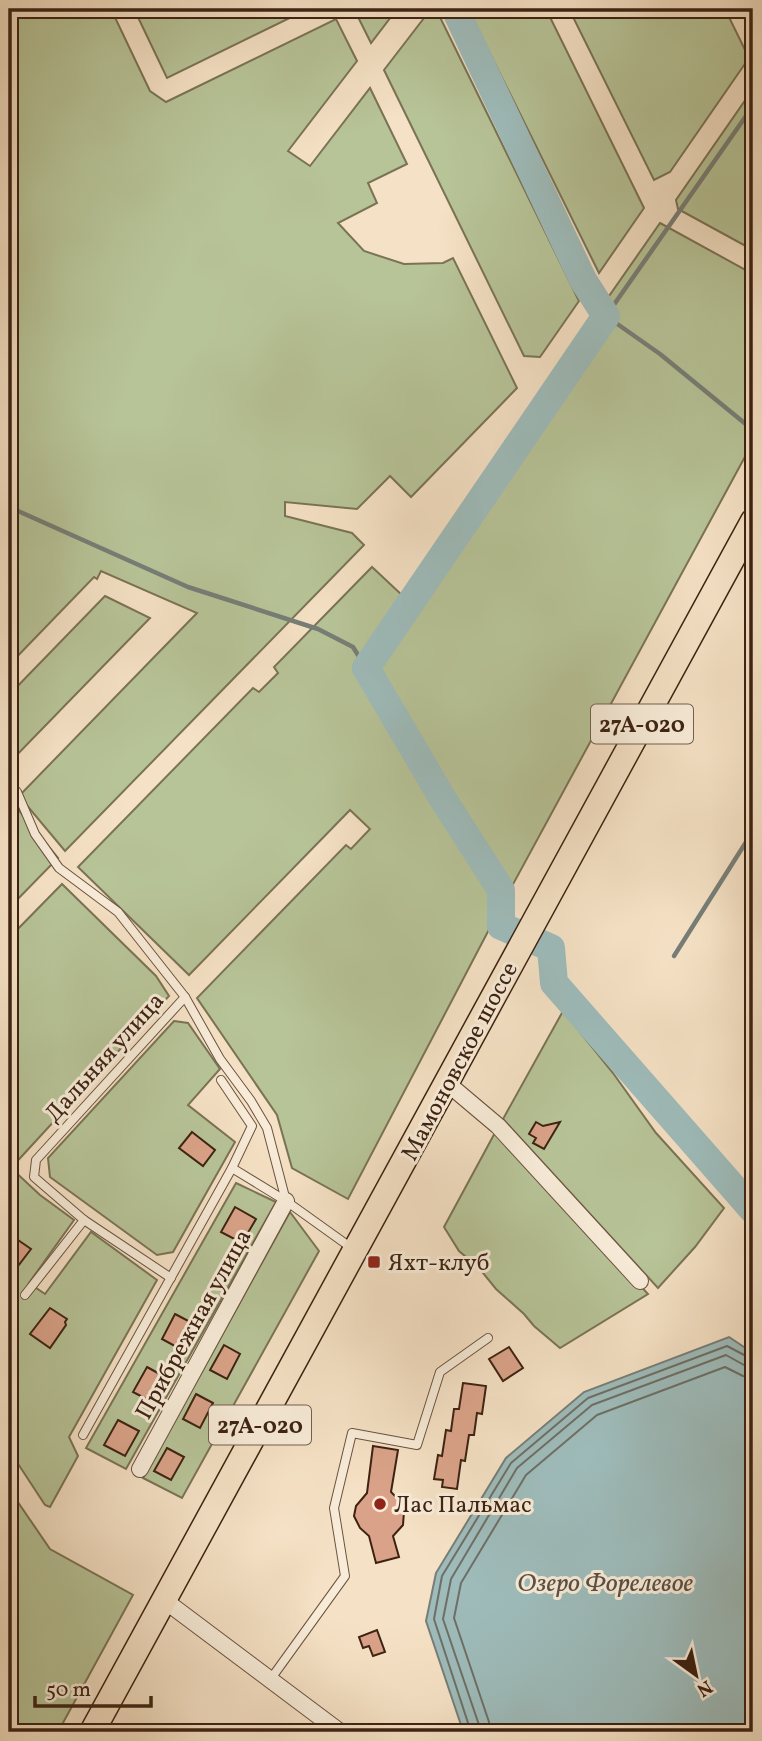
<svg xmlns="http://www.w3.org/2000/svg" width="762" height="1741" viewBox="0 0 762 1741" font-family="Vollkorn,serif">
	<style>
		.green { fill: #b7c498; stroke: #7a7355; stroke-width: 2 }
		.water { fill: #9ebcbb; stroke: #777e77; stroke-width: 2 }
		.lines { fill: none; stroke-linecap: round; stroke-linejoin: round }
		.shore { stroke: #6e6f66; stroke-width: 2 }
		.stream { stroke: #777e77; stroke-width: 4.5 }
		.river { stroke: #9ebcbb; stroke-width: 28 }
		.building { fill: #daa389; stroke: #3d2212; stroke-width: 2 }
		.service-casing { stroke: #6b523f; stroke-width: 10 }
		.minor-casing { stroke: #6b523f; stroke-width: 18 }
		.primary-casing { stroke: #3d2212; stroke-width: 27 }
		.service { stroke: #f8ecd9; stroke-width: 8 }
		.minor { stroke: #f8ecd9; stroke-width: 16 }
		.primary { stroke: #f5e1c5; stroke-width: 24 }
		.poi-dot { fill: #8f2418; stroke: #f8ecd9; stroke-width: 2.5 }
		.labels { text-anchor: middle; stroke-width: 6; stroke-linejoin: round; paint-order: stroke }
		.shield { fill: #f8ecd9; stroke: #755f4e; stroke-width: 2 }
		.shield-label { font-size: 23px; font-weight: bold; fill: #3d2212 }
		.street-label { font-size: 24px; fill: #3d2212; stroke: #f8ecd9 }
		.poi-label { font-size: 24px; fill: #3d2212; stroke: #f8ecd9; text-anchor: start }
		.water-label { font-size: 26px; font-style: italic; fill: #5a5045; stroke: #f8ecd9 }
	</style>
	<rect width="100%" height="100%" fill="#f5e1c5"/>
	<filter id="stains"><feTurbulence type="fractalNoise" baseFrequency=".00286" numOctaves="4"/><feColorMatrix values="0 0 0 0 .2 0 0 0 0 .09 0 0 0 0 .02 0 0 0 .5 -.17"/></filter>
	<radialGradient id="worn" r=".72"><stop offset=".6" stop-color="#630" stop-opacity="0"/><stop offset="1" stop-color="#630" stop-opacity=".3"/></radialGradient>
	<g class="green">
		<polygon points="15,9 111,9 150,91 166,102 336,19 357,61 288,151 310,166 370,88 407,164 368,183 377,203 338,223 364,251 404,264 443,263 453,258 517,388 411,497 390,476 357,509 285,502 285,516 352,533 364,545 65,851 19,796 197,613 101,571 97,579 94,577 9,665 9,15"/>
		<polygon points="138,9 308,9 167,78 135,11"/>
		<polygon points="354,9 397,9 371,43"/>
		<polygon points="431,9 436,9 579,301 540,357 524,356 384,70"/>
		<polygon points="468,9 546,9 644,208 599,273"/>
		<polygon points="569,9 725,9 749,58 670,172 654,180"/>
		<polygon points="753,89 753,250 678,209 676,200"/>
		<polygon points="660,223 753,274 753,442 505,899 348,1199 292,1168 277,1115 197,998 346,845 351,849 370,829 350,810 189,975 78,867 253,688 259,692 278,673 274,667 372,567 404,597 540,395"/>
		<polygon points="105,596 150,618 9,763 9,695"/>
		<polygon points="13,803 58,858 9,908 9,807"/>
		<polygon points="62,884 156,976 169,996 11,1168 40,1195 74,1220 29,1283 45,1294 91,1232 157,1280 69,1437 78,1456 50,1507 45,1505 9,1450 9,1019 16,1012 9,1004 9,938"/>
		<polygon points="563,1011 613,1073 656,1133 724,1208 695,1247 658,1288 503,1119"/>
		<polygon points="174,1021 188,1023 220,1069 188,1105 235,1142 173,1252 157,1255 50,1177 48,1158"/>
		<polygon points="497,1129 648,1294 560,1348 534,1326 524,1314 496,1289 479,1268 459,1251 444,1227"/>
		<polygon points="236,1183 276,1202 126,1469 86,1448"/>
		<polygon points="290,1212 319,1251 182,1498 143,1478"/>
		<polygon points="9,1491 11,1492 50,1549 133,1595 58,1732 9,1732"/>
	</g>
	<polygon class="water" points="729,1337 753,1353 753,1732 467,1732 462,1728 426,1621 436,1573 506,1458 584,1392"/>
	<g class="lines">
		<g class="shore">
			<polyline points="471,1732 434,1619 442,1576 511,1463 588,1398 727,1346 748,1357 753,1358"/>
			<polyline points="479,1732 479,1725 443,1619 451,1579 517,1468 592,1405 726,1355 744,1365 753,1367"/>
			<polyline points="490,1732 489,1722 454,1618 461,1583 526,1475 597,1415 725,1367 743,1376 753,1377"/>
		</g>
		<g class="stream">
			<polyline points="753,106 606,316 660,354 753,430"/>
			<polyline points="9,507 188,587 318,629 353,647 366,668"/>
			<polyline points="674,956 753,831"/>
		</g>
		<polyline class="river" points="455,9 583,280 606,316 366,668 443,799 501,890 501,926 551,948 554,983 753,1210"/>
	</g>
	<g class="building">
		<polygon points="536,1122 543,1126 560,1122 544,1149 533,1143 536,1138 529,1134"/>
		<polygon points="192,1132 215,1150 203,1166 179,1148"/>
		<polygon points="235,1207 256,1219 242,1243 221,1232"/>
		<polygon points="18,1240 31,1249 18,1266 9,1259 9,1252"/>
		<polygon points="50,1308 67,1319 65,1322 66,1325 50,1348 30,1334"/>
		<polygon points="175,1314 196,1325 182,1350 162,1339"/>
		<polygon points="224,1345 240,1354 227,1379 210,1370"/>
		<polygon points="509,1347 523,1368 503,1381 489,1359"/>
		<polygon points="147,1367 167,1378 154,1403 133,1392"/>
		<polygon points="463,1383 486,1386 482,1414 477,1413 474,1435 469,1435 465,1461 461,1460 457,1489 442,1487 443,1480 434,1479 438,1455 442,1456 446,1430 451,1431 454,1409 459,1409"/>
		<polygon points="196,1394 213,1403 200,1428 183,1419"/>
		<polygon points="118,1420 139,1431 125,1456 104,1445"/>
		<polygon points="373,1446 398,1450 391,1492 400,1501 404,1511 403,1525 393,1536 399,1557 376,1563 369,1536 360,1528 354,1516 356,1506 367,1493"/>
		<polygon points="167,1448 184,1457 171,1480 154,1471"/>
		<polygon points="377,1630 385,1652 373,1656 369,1646 363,1648 359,1637"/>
	</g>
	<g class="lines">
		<g class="service-casing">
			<g id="service">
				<polyline points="9,783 17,792 35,834 59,868 118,912 185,997 220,1059 251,1101 267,1128 286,1201"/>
				<polyline points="232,1168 286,1201 353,1249"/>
				<polyline points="171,1278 84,1220 34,1177 36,1160 185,997"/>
				<polyline points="25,1295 84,1220"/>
				<polyline points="83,1435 232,1168 252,1126 221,1080"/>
				<polyline points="270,1680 345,1576 334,1508 352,1433 417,1445 440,1372 488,1338"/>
			</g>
		</g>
		<g class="minor-casing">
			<g id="minor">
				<polyline points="447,1083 498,1126 640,1281"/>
				<polyline points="140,1469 286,1201"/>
				<polyline points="164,1600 340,1732"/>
			</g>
		</g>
		<g class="primary-casing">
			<polyline id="primary" points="92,1732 753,521"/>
		</g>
		<use href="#service" class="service"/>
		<use href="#minor" class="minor"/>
		<use href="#primary" class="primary"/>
	</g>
	<g class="poi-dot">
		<rect x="367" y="1255" width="14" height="14" rx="3.5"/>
		<circle cx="380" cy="1504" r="7"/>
	</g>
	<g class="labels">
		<g class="shield">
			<rect x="591" y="704.5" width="102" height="39" rx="5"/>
			<rect x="209" y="1405.5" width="102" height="39" rx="5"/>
		</g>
		<g class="shield-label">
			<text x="642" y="732">27А-020</text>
			<text x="260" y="1433">27А-020</text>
		</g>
		<g class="street-label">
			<text transform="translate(104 1057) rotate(-48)" y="8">Дальняя улица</text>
			<text transform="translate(459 1061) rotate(-62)" y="8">Мамоновское шоссе</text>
			<text transform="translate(193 1324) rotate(-61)" y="8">Прибрежная улица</text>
		</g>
		<g class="poi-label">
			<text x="388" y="1270">Яхт-клуб</text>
			<text x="394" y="1512">Лас Пальмас</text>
		</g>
		<g class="water-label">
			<text x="605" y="1591">Озеро Форелевое</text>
		</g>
	</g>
	<rect width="762" height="1741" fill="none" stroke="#f5e1c5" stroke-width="35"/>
	<rect x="10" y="10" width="741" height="1720" fill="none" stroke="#3d2212" stroke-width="3.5"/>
	<rect x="18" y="18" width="727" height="1706" fill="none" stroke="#3d2212" stroke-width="2"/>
	<g transform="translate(696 1675) rotate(147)" stroke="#f8ecd9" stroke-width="5" paint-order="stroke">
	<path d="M0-5L12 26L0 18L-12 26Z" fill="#3d2212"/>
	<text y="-10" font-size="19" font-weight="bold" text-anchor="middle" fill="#3d2212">N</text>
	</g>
	<path d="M35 1696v10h116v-10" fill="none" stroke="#3d2212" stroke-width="3.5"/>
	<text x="46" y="1696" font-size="21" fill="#3d2212" stroke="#f8ecd9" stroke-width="5" paint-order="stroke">50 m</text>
	<rect width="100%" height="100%" filter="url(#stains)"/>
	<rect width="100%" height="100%" fill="url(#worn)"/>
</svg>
